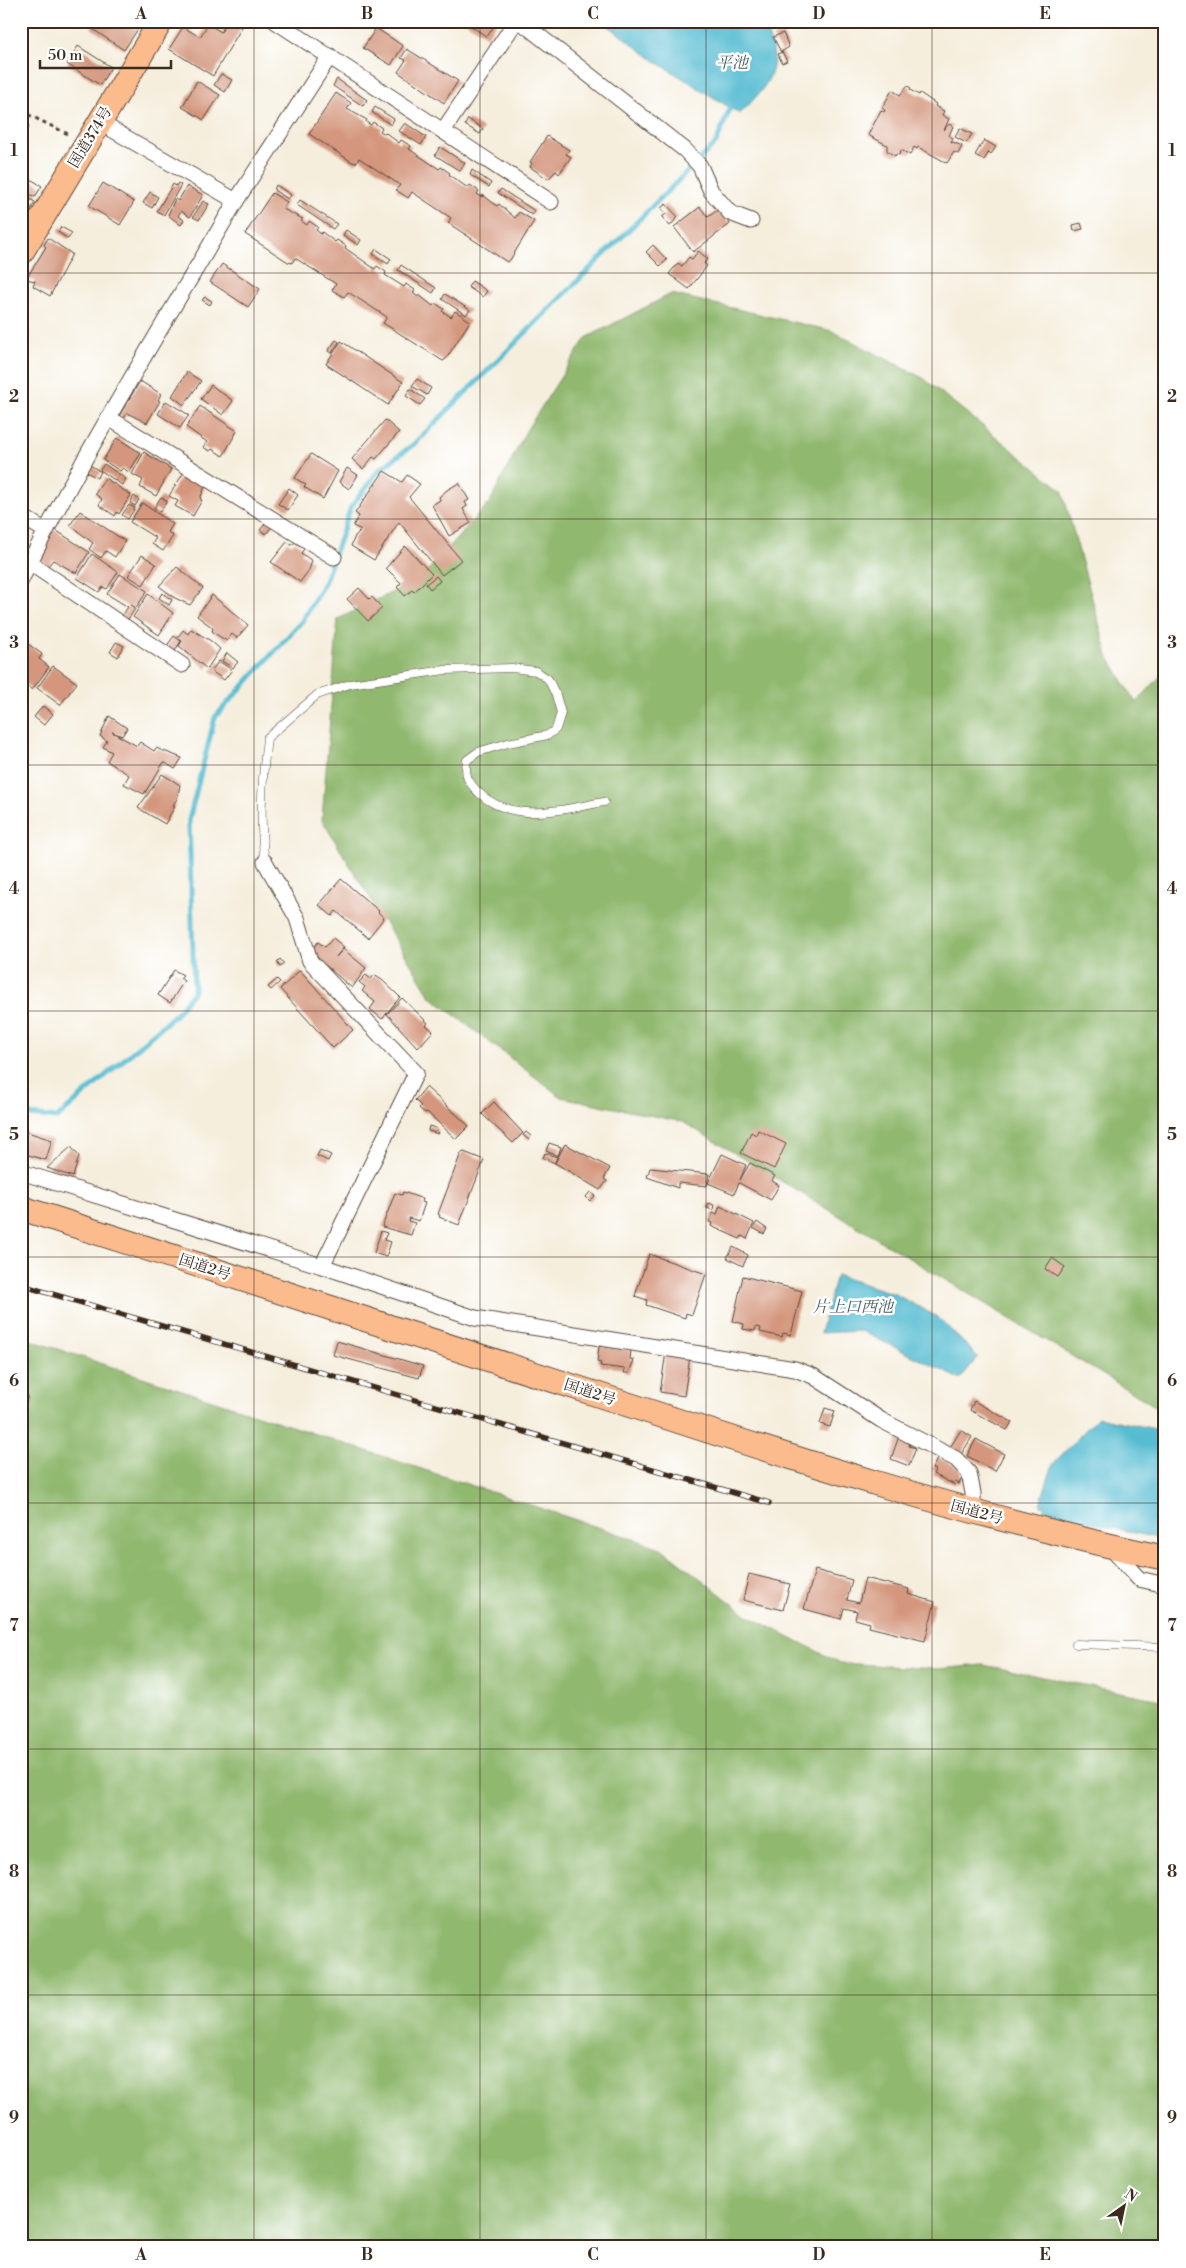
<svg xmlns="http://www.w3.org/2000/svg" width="1186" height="2268" viewBox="0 0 1186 2268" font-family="'Libre Bodoni','Noto Serif JP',serif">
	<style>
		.forest { fill: #90b86e; stroke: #667146 }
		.water { fill: #54bcd1; stroke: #487378 }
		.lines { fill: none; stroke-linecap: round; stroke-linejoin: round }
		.stream { stroke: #54bcd1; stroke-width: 5 }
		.building { fill: #d4977e }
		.service-casing { stroke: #57473b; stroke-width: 9 }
		.minor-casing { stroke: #57473b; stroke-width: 17 }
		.trunk-casing { stroke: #57473b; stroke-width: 26 }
		.path { stroke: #57473b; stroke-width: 3; stroke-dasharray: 4 4; stroke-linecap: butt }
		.service { stroke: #fff; stroke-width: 8 }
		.minor { stroke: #fff; stroke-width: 15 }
		.trunk { stroke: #fbbb8d; stroke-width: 24 }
		.rail-casing { stroke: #3b2a1e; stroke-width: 5.5 }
		.rail { stroke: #fff; stroke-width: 4; stroke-dasharray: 11; stroke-linecap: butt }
		.grid { fill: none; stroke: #3b2a1e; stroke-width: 1; stroke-opacity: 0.55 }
		.labels { text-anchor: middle; stroke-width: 5; stroke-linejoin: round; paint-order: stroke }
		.street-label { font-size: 15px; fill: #3b2a1e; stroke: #fff }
		.water-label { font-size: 16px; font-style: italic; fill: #445d5d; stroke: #fff }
		.neatline { fill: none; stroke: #3b2a1e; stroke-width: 2 }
		.grid-label { font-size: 16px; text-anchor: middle; font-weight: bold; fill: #3b2a1e }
	</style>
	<rect width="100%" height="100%" fill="#fff"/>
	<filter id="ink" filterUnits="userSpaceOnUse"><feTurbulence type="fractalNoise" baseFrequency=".02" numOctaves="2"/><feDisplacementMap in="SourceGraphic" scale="10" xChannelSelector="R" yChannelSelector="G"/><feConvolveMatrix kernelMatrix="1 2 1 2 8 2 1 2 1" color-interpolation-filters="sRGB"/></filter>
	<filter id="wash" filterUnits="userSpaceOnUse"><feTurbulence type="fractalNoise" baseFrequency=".0096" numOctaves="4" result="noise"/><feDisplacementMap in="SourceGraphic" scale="20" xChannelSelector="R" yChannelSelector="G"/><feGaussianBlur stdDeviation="1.12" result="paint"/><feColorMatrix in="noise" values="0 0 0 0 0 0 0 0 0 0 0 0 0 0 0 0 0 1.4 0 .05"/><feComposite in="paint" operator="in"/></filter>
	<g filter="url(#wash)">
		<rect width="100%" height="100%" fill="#f5eedd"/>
		<g class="forest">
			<polygon points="671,294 832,331 923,378 1062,490 1108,656 1136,703 1165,671 1165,1412 683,1122 561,1097 431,997 322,820 338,619 421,578 490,502 526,431 586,338"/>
			<polygon points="21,1337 661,1548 747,1615 840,1663 937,1669 983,1665 1165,1701 1165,2247 21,2247"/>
		</g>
		<g class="water">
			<path d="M602,21H760C787,64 771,82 740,114L655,61Z"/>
			<polygon points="836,1275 895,1294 939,1318 978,1357 960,1379 861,1331 820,1333"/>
			<polygon points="1098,1417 1160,1430 1165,1429 1165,1540 1049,1513 1040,1504 1053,1464"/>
		</g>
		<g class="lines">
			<polyline class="stream" points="21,1114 57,1118 176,1014 194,991 189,820 215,717 302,621 325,581 351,507 379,470 414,444 716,143 730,108"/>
		</g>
		<g id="blocks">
			<g class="building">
				<polygon points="95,21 131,21 129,24 138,29 124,50 91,28"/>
				<polygon points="233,21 242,27 213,76 169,49 183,27 200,37 208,24 221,32 227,22 231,24"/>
				<polygon points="464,21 497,21 487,37"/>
				<polygon points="376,28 403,46 391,65 363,48"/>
				<polygon points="783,33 789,47 781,52 773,37"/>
				<polygon points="78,46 111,67 100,85 67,64"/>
				<polygon points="407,49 458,81 444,103 398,72 406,60 401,58"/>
				<polygon points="782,52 787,61 782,63 778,54"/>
				<polygon points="221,74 232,80 225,92 214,85"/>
				<polygon points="337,79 367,100 363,106 333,86"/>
				<polygon points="197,81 220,95 204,120 182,107"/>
				<polygon points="907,86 911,88 910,90 919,95 920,93 936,104 935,106 944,111 942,115 949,119 944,130 949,124 953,126 949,136 953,138 951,143 953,142 962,146 958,154 954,152 947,163 918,147 917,149 914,147 910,155 901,150 899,155 896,154 895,156 887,151 887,145 868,135 881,110 884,112 885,110 882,108 892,90 900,95"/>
				<polygon points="336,93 351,103 347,109 367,120 366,122 371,125 373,122 382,128 380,131 385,134 386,133 399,143 401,140 411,146 409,149 439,169 441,167 450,173 449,175 468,188 470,185 479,191 477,194 482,197 483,195 497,206 499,204 515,218 519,212 534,221 510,260 507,262 448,223 451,218 412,192 408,198 396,190 400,185 359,158 356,163 352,162 309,134"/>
				<polygon points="375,107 394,119 391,125 372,112"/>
				<polygon points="468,119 483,129 480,134 465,125"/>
				<polygon points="21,122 29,126 21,141"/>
				<polygon points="405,123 426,137 421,145 399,131"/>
				<polygon points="960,128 972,134 966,143 955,137"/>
				<polygon points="547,136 569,150 566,154 571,157 559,174 556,171 548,179 530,167 532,163 530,162"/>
				<polygon points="984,140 996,147 991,154 989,152 984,160 975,155"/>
				<polygon points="440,147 465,163 460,171 435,155"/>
				<polygon points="472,170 491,183 489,187 470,175"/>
				<polygon points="27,177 42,186 35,197 21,189"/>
				<polygon points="103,183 134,202 120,225 89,206"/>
				<polygon points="178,183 181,185 164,215 157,211 173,184 176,186"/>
				<polygon points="276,185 291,195 288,199 274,190"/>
				<polygon points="187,186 203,195 190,217 181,211 178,216 184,220 181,225 168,215 175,199 178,201"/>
				<polygon points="501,189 535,211 532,215 498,193"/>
				<polygon points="150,192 158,197 152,208 143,203"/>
				<polygon points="272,193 287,202 283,209 303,219 301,221 307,225 309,221 318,227 316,230 321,234 322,232 335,242 337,240 346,246 345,248 375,269 377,266 386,272 385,275 404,287 406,284 415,290 413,293 418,297 419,295 433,306 435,303 444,309 442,311 451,317 455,311 470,321 446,359 443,361 383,323 387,317 348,292 344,297 332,290 336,284 295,258 292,263 288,262 245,234"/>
				<polygon points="23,195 35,202 28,215 21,211"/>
				<polygon points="300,200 337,224 333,229 297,205"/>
				<polygon points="203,201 209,204 199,220 193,217"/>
				<polygon points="666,204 678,217 670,226 662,217 666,214 661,208"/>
				<polygon points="700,207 708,217 719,209 730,224 693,252 674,227"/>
				<polygon points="1081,223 1083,229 1074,231 1073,225"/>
				<polygon points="61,227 72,233 68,239 58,232"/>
				<polygon points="346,230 361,240 358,245 343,235"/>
				<polygon points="48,238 72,254 50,296 33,286 35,281 26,279 46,247 44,245"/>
				<polygon points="653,245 667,260 660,266 646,252"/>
				<polygon points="376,249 391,259 388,264 373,254"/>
				<polygon points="698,251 708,259 704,263 707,266 689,289 669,274 678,263 682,266 689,257 692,259"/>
				<polygon points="222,264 260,289 248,307 210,282"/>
				<polygon points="401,265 436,288 433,293 398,270"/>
				<polygon points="472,281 487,291 483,297 468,287"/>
				<polygon points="445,294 470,310 466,315 442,299"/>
				<polygon points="205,297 212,301 210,305 202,300"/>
				<polygon points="336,340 339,342 332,353 328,351"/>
				<polygon points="341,341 403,382 388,405 326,364"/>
				<polygon points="187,372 201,381 184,405 172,396"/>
				<polygon points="417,379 431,388 427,395 412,386"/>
				<polygon points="140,381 161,394 158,400 160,401 147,423 127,413 124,419 119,416"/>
				<polygon points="211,385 233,401 223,415 201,399"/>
				<polygon points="410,389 425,399 420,405 406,396"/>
				<polygon points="166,401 189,415 180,428 158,414"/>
				<polygon points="200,406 237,431 223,456 212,449 210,451 203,447 207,442 186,427"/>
				<polygon points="385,420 399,432 376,459 373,457 363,469 352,459"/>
				<polygon points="117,438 141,453 129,472 123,468 120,471 103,460"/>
				<polygon points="144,452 171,469 156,496 140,487 143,480 132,474"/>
				<polygon points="311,454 338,471 323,499 304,487 306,485 295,478"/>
				<polygon points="104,464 126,479 122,485 100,470"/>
				<polygon points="90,465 101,472 97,478 85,471"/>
				<polygon points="347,468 358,475 349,489 339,482"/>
				<polygon points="384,471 402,482 407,475 420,484 409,497 461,560 442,575 399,522 374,560 351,546 355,536 361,530 353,526 359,516 355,513"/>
				<polygon points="184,472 206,484 200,499 202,500 193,516 175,506 178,501 169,496"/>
				<polygon points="105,478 131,495 119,514 117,512 115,516 99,505 102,499 95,494"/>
				<polygon points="459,483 469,500 465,502 467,506 463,509 471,523 449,536 432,505 440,500 439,497 447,490"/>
				<polygon points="289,488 298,495 288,510 278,504"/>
				<polygon points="134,496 139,500 135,506 130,503"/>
				<polygon points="161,497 167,501 160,512 154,508"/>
				<polygon points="142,503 173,524 168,532 173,536 163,551 152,544 156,538 130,522"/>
				<polygon points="129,505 135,508 128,519 122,515"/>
				<polygon points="80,511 125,541 115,557 106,551 101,558 89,549 93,543 70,525"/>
				<polygon points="268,520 274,524 266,534 260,530"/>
				<polygon points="54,529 89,552 76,573 53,560 48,566 38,559"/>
				<polygon points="287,542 292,545 295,542 304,549 301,553 312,561 309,570 300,582 271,562"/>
				<polygon points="405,546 432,574 414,592 412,590 405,596 397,587 401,583 386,568"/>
				<polygon points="92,554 118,572 107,589 103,587 99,592 77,578"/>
				<polygon points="142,555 156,564 143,585 128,576"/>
				<polygon points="177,567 203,588 190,605 175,598 159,586"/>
				<polygon points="120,574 147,591 136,608 131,605 135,609 128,619 122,616 128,607 107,594"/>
				<polygon points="436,576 440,581 430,589 426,584"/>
				<polygon points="359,588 369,599 372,597 382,608 368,621 347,599"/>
				<polygon points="162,593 172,600 169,605 159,598"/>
				<polygon points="148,594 173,613 159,635 133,617"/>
				<polygon points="212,595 248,625 237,638 232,634 227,641 217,635 212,631 213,628 197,616"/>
				<polygon points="191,629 211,641 220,649 207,669 179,646 182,641 177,638 183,630 188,634"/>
				<polygon points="174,636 181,641 174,652 166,647"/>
				<polygon points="21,639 42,654 39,659 49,667 32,690 25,684 21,689"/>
				<polygon points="116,642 124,646 118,657 110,652"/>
				<polygon points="227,653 238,662 233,668 222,661"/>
				<polygon points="219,661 232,670 224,680 211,671"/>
				<polygon points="53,666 77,683 60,705 37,688"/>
				<polygon points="43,706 53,714 44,725 34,717"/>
				<polygon points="109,716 127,728 122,736 112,732 137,746 140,742 154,751 156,748 182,758 175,769 164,762 144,794 124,784 129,775 107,761 112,752 103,747 107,741 100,736"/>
				<polygon points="162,774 180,785 177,799 173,805 175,806 165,824 138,808"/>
				<polygon points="341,879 379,911 378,912 384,918 368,938 336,911 332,916 319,905"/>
				<polygon points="333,938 344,947 336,957 343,949 366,968 352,988 310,952 318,942 325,947"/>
				<polygon points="280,959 284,964 280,967 277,962"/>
				<polygon points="174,970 183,975 180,978 184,981 170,1003 158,995"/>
				<polygon points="300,970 353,1030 333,1048 280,989"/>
				<polygon points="366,975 371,979 374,975 382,980 400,997 382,1019 370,1009 375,1002 362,991 365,987 359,982"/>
				<polygon points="277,979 280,982 271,990 268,987"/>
				<polygon points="402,998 428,1023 426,1025 433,1031 418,1048 387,1014"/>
				<polygon points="426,1087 469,1126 456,1139 427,1112 425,1113 419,1108 421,1106 415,1100"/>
				<polygon points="494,1102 523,1133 513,1143 482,1114"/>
				<polygon points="429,1126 436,1128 438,1134 428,1131"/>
				<polygon points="21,1130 52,1140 46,1160 21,1153"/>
				<polygon points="758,1130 786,1144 774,1169 741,1153 751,1132 756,1135"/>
				<polygon points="526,1132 531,1136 529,1140 523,1135"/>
				<polygon points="549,1143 561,1147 558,1156 546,1151"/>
				<polygon points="565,1144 610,1168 604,1179 607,1181 600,1190 555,1163"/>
				<polygon points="71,1147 79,1156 73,1177 47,1168"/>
				<polygon points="320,1150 331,1155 328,1161 317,1156"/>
				<polygon points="464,1152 484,1160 459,1225 439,1217 440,1215 438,1214 461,1153"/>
				<polygon points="545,1153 557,1157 555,1163 543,1158"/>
				<polygon points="722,1154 746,1165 740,1180 750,1163 775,1176 772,1181 779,1185 771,1200 739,1183 734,1194 708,1183"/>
				<polygon points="650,1168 709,1174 707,1186 678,1183 678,1188 647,1177"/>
				<polygon points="403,1192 423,1199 422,1202 425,1203 419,1221 409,1218 408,1221 415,1223 411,1235 382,1227 395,1193 402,1195"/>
				<polygon points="590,1192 595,1196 590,1201 586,1197"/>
				<polygon points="709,1203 714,1205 713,1210 707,1208"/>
				<polygon points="720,1206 754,1223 747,1239 742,1236 740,1239 711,1226 712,1223 709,1222 713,1213 717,1214"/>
				<polygon points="757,1222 767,1229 764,1234 753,1228"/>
				<polygon points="381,1231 387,1233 384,1240 391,1242 386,1257 374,1253"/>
				<polygon points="733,1247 748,1255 743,1266 727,1258"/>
				<polygon points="649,1254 706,1274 692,1315 686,1313 685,1318 646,1305 647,1300 635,1296"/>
				<polygon points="1052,1258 1065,1267 1058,1277 1045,1269"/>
				<polygon points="743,1276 802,1291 791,1335 783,1333 782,1337 760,1332 761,1328 756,1327 755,1331 743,1329 744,1324 733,1321"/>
				<polygon points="337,1341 423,1366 419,1378 333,1355"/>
				<polygon points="599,1346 631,1350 630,1359 634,1360 629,1373 624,1373 625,1369 600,1366 601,1363 597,1362"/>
				<polygon points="666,1352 690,1356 684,1396 660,1392"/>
				<polygon points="21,1393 28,1395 26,1402 21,1401"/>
				<polygon points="974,1401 1012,1422 1007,1430 970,1410"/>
				<polygon points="825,1408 835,1411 830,1427 820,1424"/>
				<polygon points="961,1430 972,1437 960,1456 949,1449"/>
				<polygon points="899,1436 911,1441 909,1446 916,1448 909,1466 891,1459"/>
				<polygon points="976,1439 1004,1454 995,1471 967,1456"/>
				<polygon points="938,1457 955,1466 961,1471 960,1474 963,1476 959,1484 956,1482 955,1485 933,1474 935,1470 932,1469"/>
				<polygon points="815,1570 852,1580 847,1600 859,1603 865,1578 909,1589 908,1594 935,1602 925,1641 869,1627 870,1623 855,1619 857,1611 844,1608 841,1619 804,1609"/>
				<polygon points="749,1574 790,1584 783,1610 743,1600"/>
			</g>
		</g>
	</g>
	<g filter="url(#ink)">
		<use href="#blocks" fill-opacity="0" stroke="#57473b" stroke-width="1"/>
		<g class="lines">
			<g class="service-casing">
				<g id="service">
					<path d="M265,862C259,820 262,780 267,738L317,695L350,684L445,670L512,668L536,671L548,679L556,695L561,713L556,729L548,735L508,743L478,752L467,760C464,776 468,782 479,793C514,825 563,809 604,802"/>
					<polyline points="1076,1644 1165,1647"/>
				</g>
			</g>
			<g class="minor-casing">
				<g id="minor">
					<polyline points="275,21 551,202"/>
					<polyline points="520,21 685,150 700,166 711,191 730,213 751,221"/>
					<polyline points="443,131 516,21"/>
					<polyline points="236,201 330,56"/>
					<polyline points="109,418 334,557"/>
					<polyline points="21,516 46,531"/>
					<polyline points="30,563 182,665"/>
					<path d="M21,580C85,450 163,326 236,201L99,122"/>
					<polyline points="265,862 297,918 310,961 416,1073 322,1266"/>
					<polyline points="21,1172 322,1266 475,1318 795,1369 813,1376 881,1420 956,1459 969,1473 973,1493 973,1511"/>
					<polyline points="1110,1547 1139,1579 1165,1585"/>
				</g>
			</g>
			<g class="trunk-casing">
				<g id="trunk">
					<polyline points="21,253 161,21"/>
					<path d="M21,1208C212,1269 403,1331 593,1393C781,1455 971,1517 1165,1558"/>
				</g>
			</g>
			<polyline class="path" points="21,111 70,135"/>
			<use href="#service" class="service"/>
			<use href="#minor" class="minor"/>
			<use href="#trunk" class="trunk"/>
			<g class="rail-casing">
				<polyline id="rail" points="21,1285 769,1503"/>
			</g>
			<use href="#rail" class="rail"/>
		</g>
	</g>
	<path class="grid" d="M254,21V2247M480,21V2247M706,21V2247M932,21V2247M21,273H1165M21,519H1165M21,765H1165M21,1011H1165M21,1257H1165M21,1503H1165M21,1749H1165M21,1995H1165"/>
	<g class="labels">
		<g class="street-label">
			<text transform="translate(90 137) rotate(-59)" y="5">国道374号</text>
			<text transform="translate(205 1267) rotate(18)" y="5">国道2号</text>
			<text transform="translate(590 1392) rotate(18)" y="5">国道2号</text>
			<text transform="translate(977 1512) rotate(15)" y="5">国道2号</text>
		</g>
		<g class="water-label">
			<text x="732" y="68">平池</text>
			<text x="853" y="1312">片上口西池</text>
		</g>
	</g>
	<rect width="1186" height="2268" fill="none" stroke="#fff" stroke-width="55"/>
	<g transform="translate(1124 2206) rotate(33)" stroke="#ffffff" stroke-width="4" paint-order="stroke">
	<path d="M0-4L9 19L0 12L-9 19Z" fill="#3b2a1e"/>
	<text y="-8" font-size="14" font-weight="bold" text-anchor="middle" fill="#3b2a1e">N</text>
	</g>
	<path d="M40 60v8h131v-8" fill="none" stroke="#3b2a1e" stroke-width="2.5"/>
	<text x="48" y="60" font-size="15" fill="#3b2a1e" stroke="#ffffff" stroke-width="4" paint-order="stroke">50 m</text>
	<rect x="28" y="28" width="1130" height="2212" class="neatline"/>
	<g class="grid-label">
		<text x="141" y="19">A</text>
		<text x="367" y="19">B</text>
		<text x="593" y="19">C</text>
		<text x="819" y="19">D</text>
		<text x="1045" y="19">E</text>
		<text x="14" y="156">1</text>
		<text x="1172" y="156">1</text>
		<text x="14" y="402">2</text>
		<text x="1172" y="402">2</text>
		<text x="14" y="648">3</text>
		<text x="1172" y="648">3</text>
		<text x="14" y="894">4</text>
		<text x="1172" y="894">4</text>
		<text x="14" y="1140">5</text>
		<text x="1172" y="1140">5</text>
		<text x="14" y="1386">6</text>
		<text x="1172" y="1386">6</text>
		<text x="14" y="1631">7</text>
		<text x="1172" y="1631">7</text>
		<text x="14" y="1877">8</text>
		<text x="1172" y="1877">8</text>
		<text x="14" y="2123">9</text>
		<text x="1172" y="2123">9</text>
		<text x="141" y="2260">A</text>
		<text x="367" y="2260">B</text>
		<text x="593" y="2260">C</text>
		<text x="819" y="2260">D</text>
		<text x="1045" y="2260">E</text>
	</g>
</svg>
